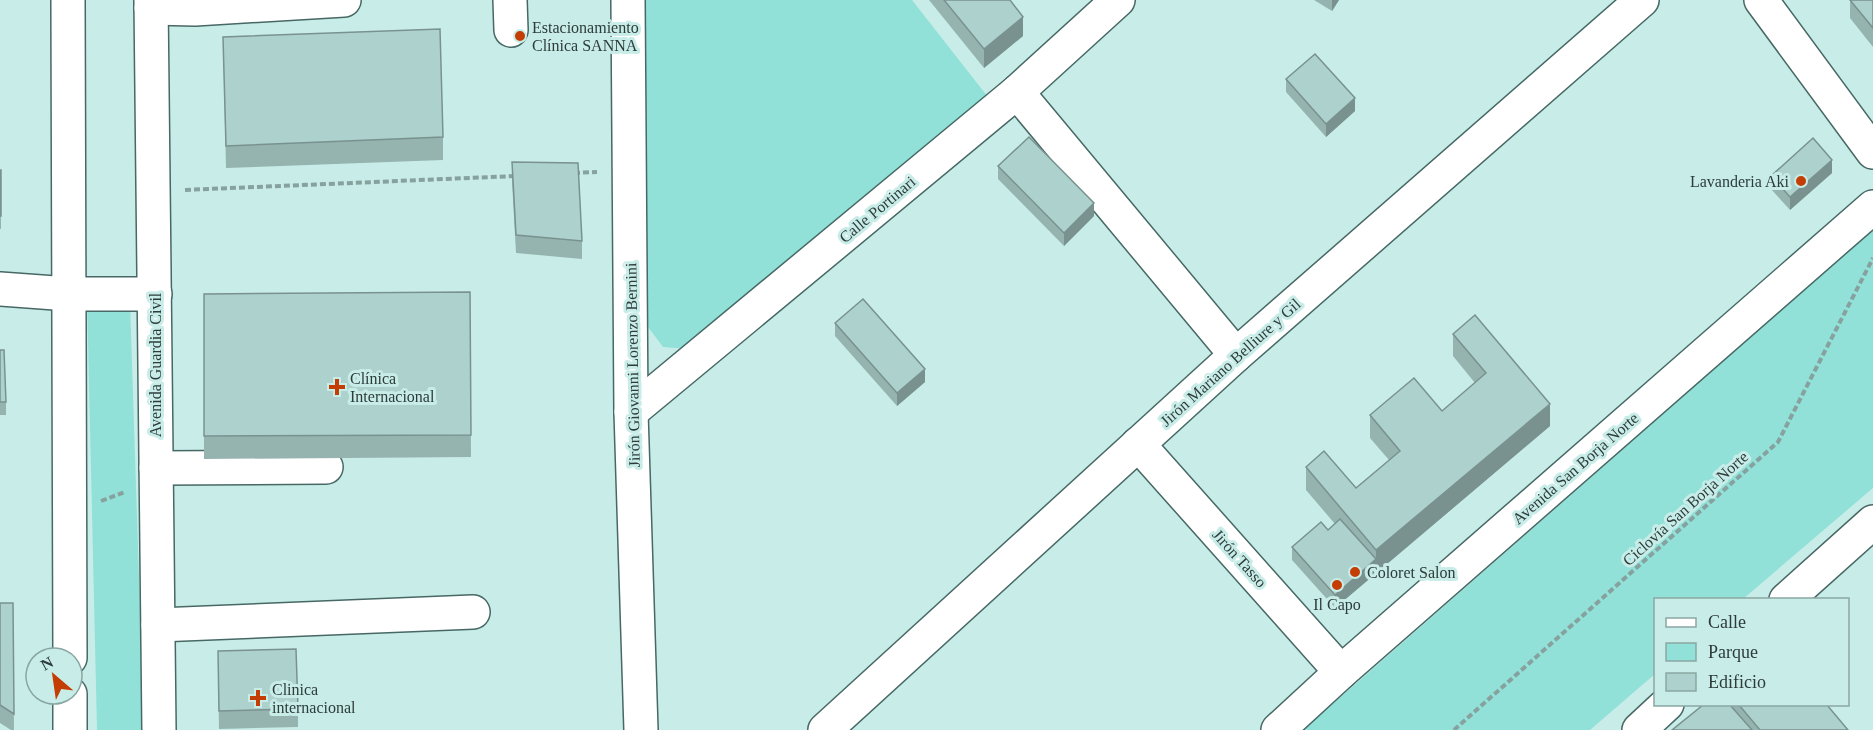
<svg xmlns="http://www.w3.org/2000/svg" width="1873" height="730" viewBox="0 0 1873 730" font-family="Georgia,serif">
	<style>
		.green { fill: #91e1d9 }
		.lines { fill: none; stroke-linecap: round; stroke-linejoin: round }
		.minor-casing { stroke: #476864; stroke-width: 36 }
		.major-casing { stroke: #476864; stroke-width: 36 }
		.path { stroke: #86a19e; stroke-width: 4; stroke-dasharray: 6 3; stroke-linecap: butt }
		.minor { stroke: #fff; stroke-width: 33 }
		.major { stroke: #fff; stroke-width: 33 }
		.wall { fill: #95b4b0 }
		.shaded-wall { fill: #799290 }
		.building { fill: #add1cd; stroke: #799290; stroke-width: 1.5 }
		.poi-dot { fill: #c43d04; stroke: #c8ede9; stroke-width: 2 }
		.labels { text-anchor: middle; stroke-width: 6; stroke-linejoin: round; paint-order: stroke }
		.poi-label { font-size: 16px; fill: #2d3b3a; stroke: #c8ede9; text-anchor: start }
		.street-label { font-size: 16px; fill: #2d3b3a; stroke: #c8ede9 }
	</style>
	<rect width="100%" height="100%" fill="#c8ede9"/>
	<g class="green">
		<polygon points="643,0 912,0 988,97 688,349 663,347 645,323"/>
		<polygon points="1873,230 1873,488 1743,599 1656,600 1655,674 1590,730 1303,730"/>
		<polygon points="87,298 130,302 144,730 97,730"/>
	</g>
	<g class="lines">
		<g class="minor-casing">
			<g id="minor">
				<polyline points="510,0 511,30"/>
				<polyline points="628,0 631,412 641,730"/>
				<polyline points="1761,0 1873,152"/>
				<polyline points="151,8 195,9 344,0"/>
				<polyline points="1017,92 1236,355"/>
				<polyline points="0,289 69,294 155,294"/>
				<polyline points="631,412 1017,92 1118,0"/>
				<polyline points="1138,444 1341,672"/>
				<polyline points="156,468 326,467"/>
				<polyline points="158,625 473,612"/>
				<polyline points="825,730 1236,355 1642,0"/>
			</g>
		</g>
		<g class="major-casing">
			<g id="major">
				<polyline points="68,0 70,658"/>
				<polyline points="151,0 159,730"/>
				<polyline points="1786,600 1873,522"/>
				<polyline points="70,694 70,730"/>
				<polyline points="1278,730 1341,672 1873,207"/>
				<polyline points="1639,730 1667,704"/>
			</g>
		</g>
		<g class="path">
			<polyline points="574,173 597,172"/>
			<polyline points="185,190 516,176"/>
			<polyline points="101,501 125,492"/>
			<polyline points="1454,730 1778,442 1873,258"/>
		</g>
		<use href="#minor" class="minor"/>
		<use href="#major" class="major"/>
	</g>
	<g class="wall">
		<polygon points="929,0 1010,0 1023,36 984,68"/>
		<polygon points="1314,0 1339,0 1332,11"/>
		<polygon points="1850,0 1873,0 1873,47 1850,18"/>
		<polygon points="223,37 443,137 443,160 226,168"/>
		<polygon points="1286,79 1355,111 1326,137 1286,92"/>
		<polygon points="512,162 582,241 582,259 516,253 512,181"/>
		<polygon points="998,166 1094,216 1064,246 998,179"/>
		<rect x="0" y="170" width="1" height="59"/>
		<polygon points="1832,173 1790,210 1771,189 1771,176"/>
		<polygon points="470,292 471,457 204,459 204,294"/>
		<polygon points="835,323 925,382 897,406 835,336"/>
		<polygon points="1453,334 1550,426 1335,608 1292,560 1292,547 1328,530 1335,524 1306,490 1306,467 1356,488 1389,460 1370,438 1370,415 1442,411 1475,383 1453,356"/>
		<polygon points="0,350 6,402 6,415 0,415"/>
		<polygon points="0,603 13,603 14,730 11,730 0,723"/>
		<polygon points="218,669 298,709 298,727 219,729"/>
		<polygon points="1703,705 1827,705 1848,730 1672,730"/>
	</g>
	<g class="shaded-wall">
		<polygon points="1332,0 1339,0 1332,11"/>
		<polygon points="1023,17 1023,36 984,68 984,49"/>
		<polygon points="1355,98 1355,111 1326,137 1326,124"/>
		<polygon points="1832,160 1832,173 1790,210 1790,197"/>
		<polygon points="1094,203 1094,216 1064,246 1064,233"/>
		<polygon points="925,369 925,382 897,406 897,393"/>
		<polygon points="1550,404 1550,426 1335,608 1335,595 1376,559 1376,550"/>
	</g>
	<g class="building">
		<polygon points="944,0 1010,0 1023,17 984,49"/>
		<polygon points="1850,0 1873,0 1873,28"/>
		<polygon points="440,29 443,137 226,146 223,37"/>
		<polygon points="1315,54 1355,98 1326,124 1286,79"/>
		<polygon points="1029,137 1094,203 1064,233 998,166"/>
		<polygon points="1813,138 1832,160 1790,197 1771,176"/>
		<polygon points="512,162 578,163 582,241 516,235"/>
		<rect x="0" y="170" width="1" height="46"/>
		<polygon points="470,292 471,435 204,436 204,294"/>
		<polygon points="863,299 925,369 897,393 835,323"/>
		<polygon points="1475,315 1550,404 1376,550 1306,467 1324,451 1356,488 1400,451 1370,415 1414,378 1442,411 1486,373 1453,334"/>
		<polygon points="0,350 4,350 6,402 0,402"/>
		<polygon points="1340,519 1376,559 1335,595 1292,547 1321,522 1328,530"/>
		<polygon points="0,603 13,603 14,714 0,705"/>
		<polygon points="296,649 298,709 219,711 218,651"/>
		<polygon points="1703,705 1730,705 1752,730 1672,730"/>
		<polygon points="1739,705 1827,705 1848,730 1760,730"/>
	</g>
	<g class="poi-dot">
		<circle cx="520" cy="36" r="6"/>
		<circle cx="1801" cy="181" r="6"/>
		<path d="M334 378h6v6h6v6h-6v6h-6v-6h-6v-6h6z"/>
		<circle cx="1355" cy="572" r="6"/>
		<circle cx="1337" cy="585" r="6"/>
		<path d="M255 689h6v6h6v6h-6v6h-6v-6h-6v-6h6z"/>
	</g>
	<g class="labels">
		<g class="poi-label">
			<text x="532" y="33">Estacionamiento<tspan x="532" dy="18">Clínica SANNA</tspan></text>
			<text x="1789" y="187" text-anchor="end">Lavanderia Aki</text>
			<text x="350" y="384">Clínica<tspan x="350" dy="18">Internacional</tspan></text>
			<text x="1367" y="578">Coloret Salon</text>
			<text x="1337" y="610" text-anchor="middle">Il Capo</text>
			<text x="272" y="695">Clinica<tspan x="272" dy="18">internacional</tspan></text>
		</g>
		<g class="street-label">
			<text transform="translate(877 209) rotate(-40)" y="6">Calle Portinari</text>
			<text transform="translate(1230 362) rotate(-42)" y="6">Jirón Mariano Belliure y Gil</text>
			<text transform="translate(155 365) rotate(-90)" y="6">Avenida Guardia Civil</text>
			<text transform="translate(632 365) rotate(-91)" y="6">Jirón Giovanni Lorenzo Bernini</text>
			<text transform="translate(1575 468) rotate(-41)" y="6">Avenida San Borja Norte</text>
			<text transform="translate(1685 508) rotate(-42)" y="6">Ciclovía San Borja Norte</text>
			<text transform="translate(1240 558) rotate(48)" y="6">Jirón Tasso</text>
		</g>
	</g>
	<rect x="1654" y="598" width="195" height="108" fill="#c8ede9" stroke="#8aa6a3" stroke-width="1.5"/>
	<rect x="1666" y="618" width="30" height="9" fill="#ffffff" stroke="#8aa6a3" stroke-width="1.5"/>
	<text x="1708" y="628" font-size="18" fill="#2d3b3a">Calle</text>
	<rect x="1666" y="643" width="30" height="18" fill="#91e1d9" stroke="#8aa6a3" stroke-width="1.5"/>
	<text x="1708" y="658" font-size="18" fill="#2d3b3a">Parque</text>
	<rect x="1666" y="673" width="30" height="18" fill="#add1cd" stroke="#8aa6a3" stroke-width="1.5"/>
	<text x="1708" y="688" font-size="18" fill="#2d3b3a">Edificio</text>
	<g transform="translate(54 676) rotate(331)"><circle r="28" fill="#c8ede9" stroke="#8aa6a3" stroke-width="1.5"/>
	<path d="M0-4.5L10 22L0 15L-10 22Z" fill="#c43d04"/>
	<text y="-9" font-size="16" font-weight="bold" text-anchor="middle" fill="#2d3b3a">N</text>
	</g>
</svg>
